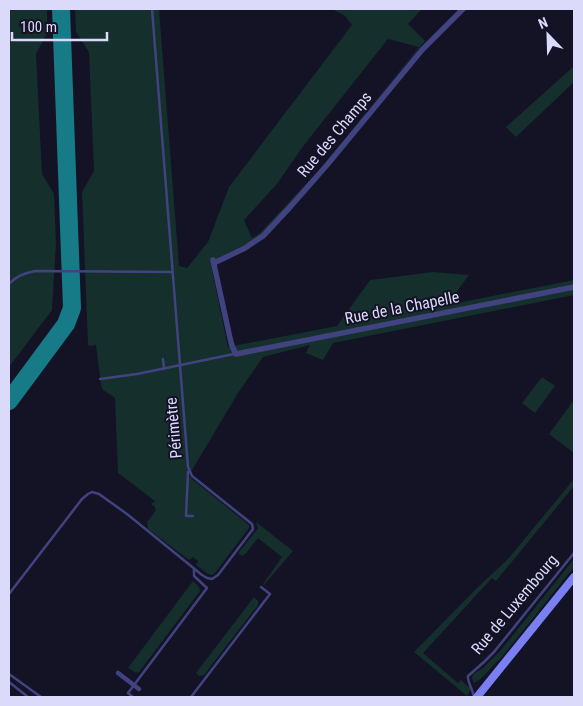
<svg xmlns="http://www.w3.org/2000/svg" width="583" height="706" viewBox="0 0 583 706" font-family="'Roboto Condensed',sans-serif">
	<style>
		.green { fill: #152f2c; fill-rule: evenodd }
		.lines { fill: none; stroke-linecap: round; stroke-linejoin: round }
		.taxiway { stroke: #167a87; stroke-width: 18 }
		.service { stroke: #414380; stroke-width: 2.5 }
		.minor { stroke: #414380; stroke-width: 5.5 }
		.secondary { stroke: #7a7ff2; stroke-width: 8 }
		.pedestrian-bridge { stroke: #414380; stroke-width: 4.5 }
		.labels { text-anchor: middle; stroke-width: 4; stroke-linejoin: round; paint-order: stroke }
		.street-label { font-size: 16px; fill: #dbdafb; stroke: #141225 }
	</style>
	<rect width="100%" height="100%" fill="#141225"/>
	<g class="green">
		<polygon points="9,9 47,9 47,33 36,54 42,174 54,194 56,243 52,310 9,367"/>
		<path d="M75,9H159L179,266L187,268L208,242L229,187L352,25L345,16L332,9H422L408,24L425,41L294,200L262,234L249,243L220,257L212,270L228,347L337,326L370,280L433,272L469,275L447,305L574,280V295L333,343L323,360L306,353L310,345L263,357L238,393L192,470L186,474L249,525V528L215,573L212,575L208,574L196,565L198,561L193,557L189,560L148,529L147,522L156,510L155,509V507L151,504L155,501L118,473L115,398L102,389L101,385L96,345L89,346L88,344L82,192L94,171L89,52L76,32ZM388,39L419,47L319,170L260,233L252,238L244,220L276,185L304,145Z"/>
		<polygon points="574,66 574,82 516,137 506,127"/>
		<polygon points="542,377 555,386 535,413 522,403"/>
		<polygon points="574,400 574,453 549,434"/>
		<polygon points="574,479 574,486 496,581 492,578 423,653 458,683 461,680 470,688 470,691 467,696 414,652 478,587 508,559"/>
		<polygon points="256,522 293,551 264,585 263,584 282,557 258,538 246,553 242,556 239,554 239,552 258,528"/>
		<path d="M574,559V567L501,658C491,666 485,678 474,683L472,679L473,674L483,668L501,650Z"/>
		<polygon points="193,581 199,587 200,591 139,672 136,673 128,668"/>
		<polygon points="254,597 258,601 258,605 204,675 199,676 196,673"/>
	</g>
	<g class="lines">
		<polyline class="taxiway" points="9,401 66,324 72,308 61,9"/>
		<g class="service">
			<path d="M9,284C16,276 24,273 35,271L172,272"/>
			<polyline points="163,359 164,369"/>
			<polyline points="100,379 137,374 234,354"/>
			<polyline points="188,472 186,516 193,516"/>
			<polyline points="9,594 82,499 88,494 92,492 99,494 127,514 202,575 207,578 212,579 218,575 253,529 252,524 192,476 188,467 152,9"/>
			<polyline points="9,674 41,697"/>
			<polyline points="9,682 28,697"/>
			<polyline points="133,697 128,693 207,588 194,576 194,569"/>
			<polyline points="191,697 270,594 261,587"/>
			<path d="M474,697C473,690 467,681 468,676L484,662L494,652L574,553"/>
		</g>
		<g class="minor">
			<polyline points="213,260 230,338 232,346 236,354 574,287"/>
			<polyline points="214,263 245,248 263,236 291,206 327,165 422,50 463,9"/>
		</g>
		<polyline class="secondary" points="477,697 574,577"/>
		<polyline class="pedestrian-bridge" points="118,673 139,689"/>
	</g>
	<g class="labels">
		<g class="street-label">
			<text transform="translate(334 134) rotate(-50)" y="6">Rue des Champs</text>
			<text transform="translate(402 307) rotate(-11)" y="6">Rue de la Chapelle</text>
			<text transform="translate(173 428) rotate(-95)" y="6">Périmètre</text>
			<text transform="translate(514 604) rotate(-50)" y="6">Rue de Luxembourg</text>
		</g>
	</g>
	<rect width="583" height="706" fill="none" stroke="#dbdafb" stroke-width="20"/>
	<g transform="translate(548 35) rotate(337)" stroke="#141225" stroke-width="4" paint-order="stroke">
	<path d="M0-4L9 19L0 12L-9 19Z" fill="#dbdafb"/>
	<text y="-8" font-size="14" font-weight="bold" text-anchor="middle" fill="#dbdafb">N</text>
	</g>
	<path d="M12 32v8h95v-8" fill="none" stroke="#dbdafb" stroke-width="2.5"/>
	<text x="20" y="32" font-size="15" fill="#dbdafb" stroke="#141225" stroke-width="4" paint-order="stroke">100 m</text>
</svg>
